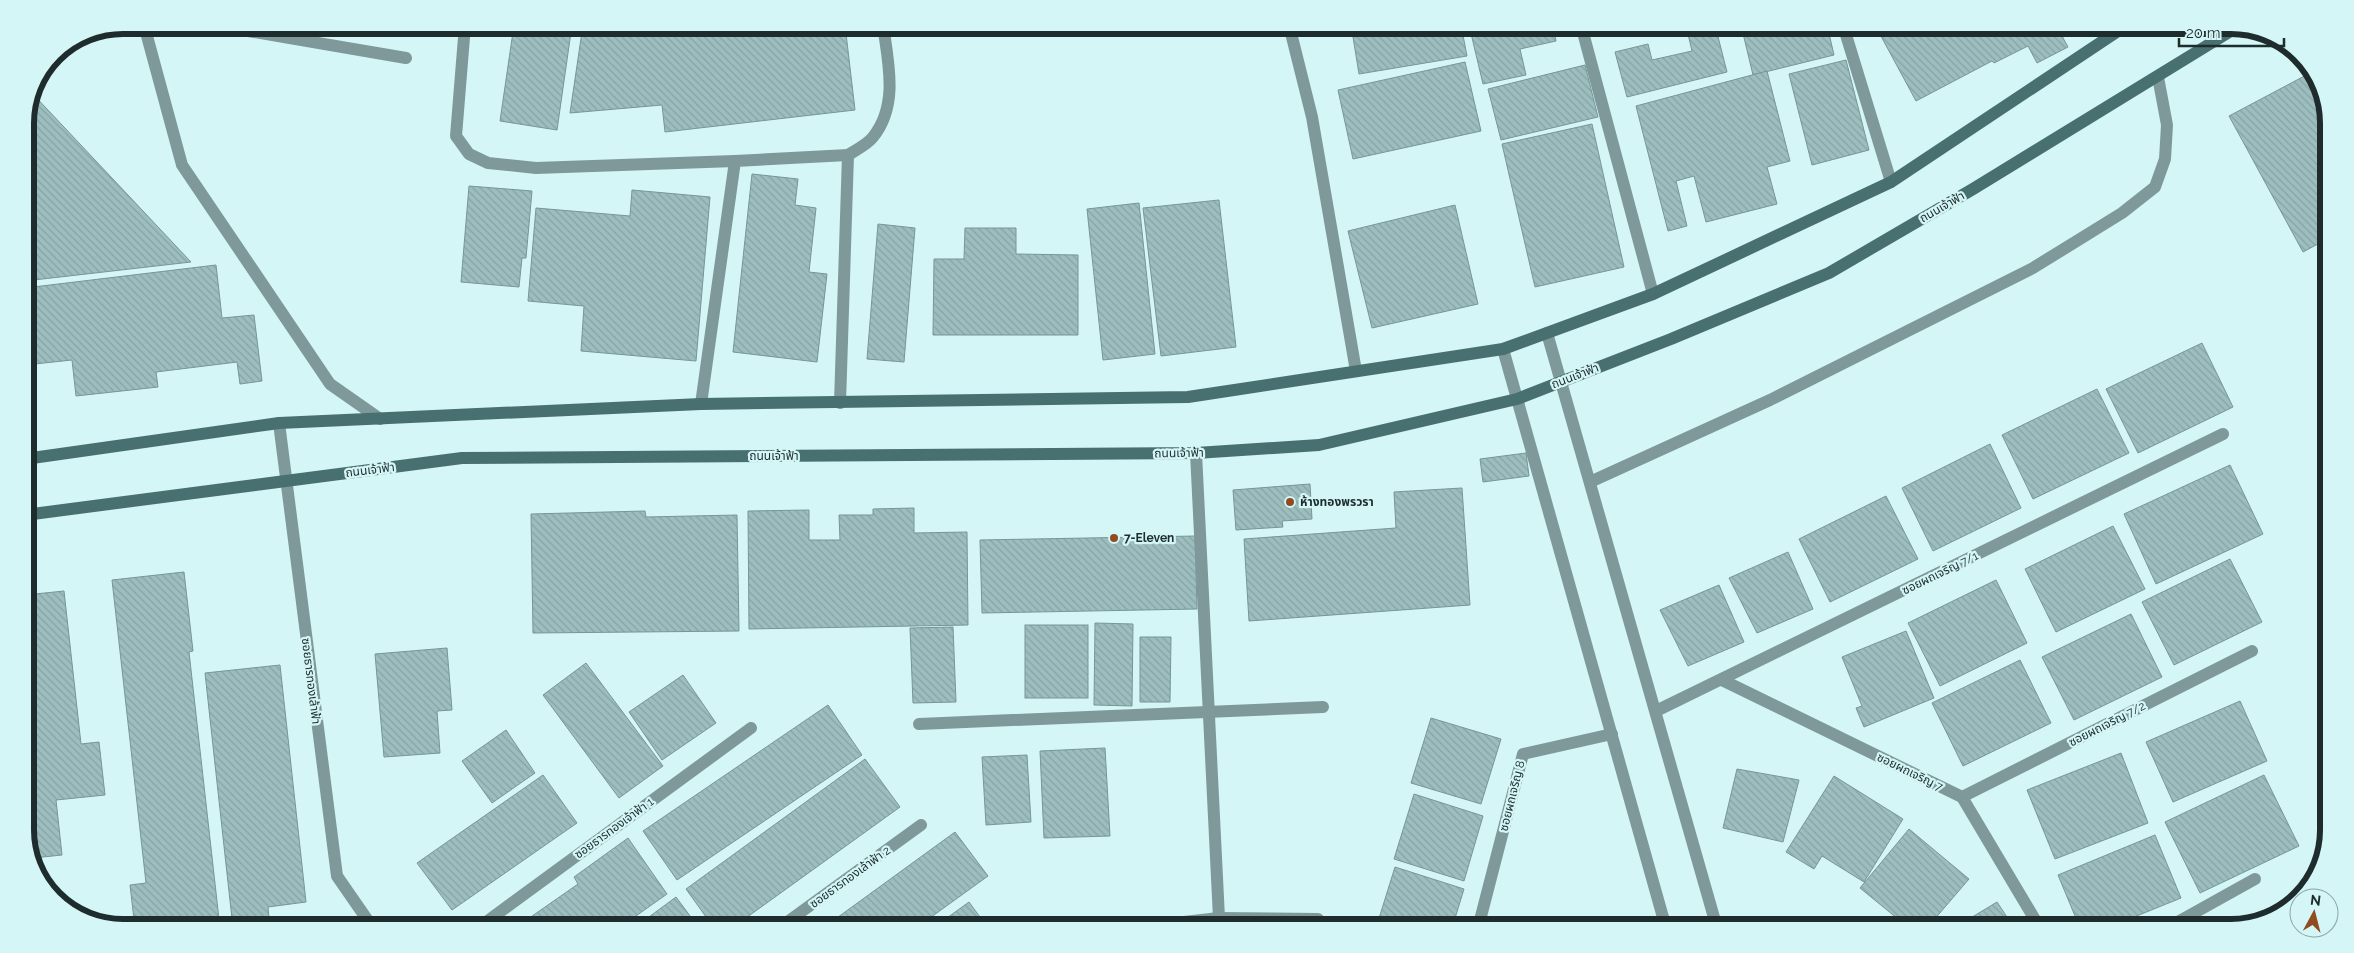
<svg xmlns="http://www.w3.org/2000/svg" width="2354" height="953" viewBox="0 0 2354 953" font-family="Raleway,'Noto Sans Thai',sans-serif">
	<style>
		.building { fill: url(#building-back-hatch); stroke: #769697 }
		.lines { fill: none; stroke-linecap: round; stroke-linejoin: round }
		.lane { stroke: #7f999a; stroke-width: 12 }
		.street { stroke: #7f999a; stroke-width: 12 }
		.secondary { stroke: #497071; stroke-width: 12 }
		.poi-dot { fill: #904b21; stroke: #d4f6f7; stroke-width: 2 }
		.labels { text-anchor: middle; stroke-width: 4.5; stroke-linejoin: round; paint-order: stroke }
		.street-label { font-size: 12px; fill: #1f2c2d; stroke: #d4f6f7 }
		.poi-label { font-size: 12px; font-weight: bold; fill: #1f2c2d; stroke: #d4f6f7; text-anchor: start }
		.rim { fill: none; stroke: #1f2c2d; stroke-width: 6 }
	</style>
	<defs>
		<pattern id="building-back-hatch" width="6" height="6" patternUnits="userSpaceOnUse" patternTransform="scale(1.25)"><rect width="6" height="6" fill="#9dbebf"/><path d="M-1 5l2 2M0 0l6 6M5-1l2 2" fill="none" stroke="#87a3a4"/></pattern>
	</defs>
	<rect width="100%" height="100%" fill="#d4f6f7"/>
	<g class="building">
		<polygon points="514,25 572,25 557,130 500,121"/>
		<polygon points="583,25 845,25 855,110 665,132 662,105 570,113"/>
		<polygon points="981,25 1010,25 982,30"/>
		<polygon points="1424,25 1461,25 1467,56 1359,74 1353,37"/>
		<polygon points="1469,25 1553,25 1556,41 1520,49 1526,75 1483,84"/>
		<polygon points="1708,25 1715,25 1727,72 1627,97 1615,52 1648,44 1652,60 1692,51 1687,30"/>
		<polygon points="1741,25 1827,25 1834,55 1753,75"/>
		<polygon points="1875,25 2056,25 2068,47 2037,63 2028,46 1994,63 1992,61 1916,101"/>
		<polygon points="1846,60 1869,150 1812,165 1789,74"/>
		<polygon points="1465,62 1481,131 1353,159 1338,90"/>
		<polygon points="1585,65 1598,117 1501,140 1488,89"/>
		<polygon points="1767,71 1790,161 1767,167 1777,204 1706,222 1694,176 1676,181 1687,226 1668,231 1636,106"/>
		<polygon points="2312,72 2329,116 2329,238 2303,252 2229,116"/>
		<polygon points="31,92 191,262 25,281 25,116"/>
		<polygon points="1592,124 1624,267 1535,287 1502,144"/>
		<polygon points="752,174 798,179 795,205 816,208 809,272 827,274 817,362 733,352"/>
		<polygon points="469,186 532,191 526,258 522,258 519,287 461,282"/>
		<polygon points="632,190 710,197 696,361 581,351 584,306 528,301 536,208 630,216"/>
		<polygon points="1219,200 1236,347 1161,356 1143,208"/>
		<polygon points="1139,203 1155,354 1103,360 1087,209"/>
		<polygon points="1455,205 1478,304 1372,328 1348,231"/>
		<polygon points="878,224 915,228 904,362 867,359"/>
		<polygon points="965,228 1016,228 1016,254 1078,255 1078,335 933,335 934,259 964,259"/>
		<polygon points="216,265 222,318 254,315 262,381 240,384 237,362 156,372 158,387 76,396 72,360 25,365 25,288"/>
		<polygon points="2202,343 2233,407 2138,453 2106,389"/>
		<polygon points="2097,389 2129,453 2033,499 2002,435"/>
		<polygon points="1990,444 2021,508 1933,551 1902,488"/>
		<polygon points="1526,453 1529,476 1483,482 1480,459"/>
		<polygon points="2230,465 2263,534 2156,584 2124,514"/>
		<polygon points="1310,484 1312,519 1282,521 1283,527 1236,530 1233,490"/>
		<polygon points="1462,488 1470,605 1249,621 1244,539 1396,528 1394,492"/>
		<polygon points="1886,496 1918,559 1830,602 1799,539"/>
		<polygon points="914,508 914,533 967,532 968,625 749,629 748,511 809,510 809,540 840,540 839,515 873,515 873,509"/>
		<polygon points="645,511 646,517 737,515 739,631 533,633 531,514"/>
		<polygon points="2113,526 2145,589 2056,632 2025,569"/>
		<polygon points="1195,536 1197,609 982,613 980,540"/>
		<polygon points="1788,552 1813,609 1757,633 1729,578"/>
		<polygon points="2230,559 2262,622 2174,665 2142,602"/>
		<polygon points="184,572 193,651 189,652 220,928 135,928 130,885 146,883 112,580"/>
		<polygon points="1996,580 2027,643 1940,686 1908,623"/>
		<polygon points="1719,585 1744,642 1688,666 1660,610"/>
		<polygon points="64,591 81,744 99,742 105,795 56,800 62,855 33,858 25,837 25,601 36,600 35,594"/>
		<polygon points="2131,614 2162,677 2074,720 2042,657"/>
		<polygon points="1095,623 1133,624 1132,706 1094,705"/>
		<rect x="1025" y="625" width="63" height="73"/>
		<polygon points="953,627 956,702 913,703 910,628"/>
		<polygon points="1906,631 1934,698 1864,727 1856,708 1862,706 1842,657"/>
		<polygon points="1140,637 1171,637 1170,702 1140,702"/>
		<polygon points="447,648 452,710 437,711 440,753 384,757 375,654"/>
		<polygon points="2020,660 2051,723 1963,766 1932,703"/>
		<polygon points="586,663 663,766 619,798 543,695"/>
		<polygon points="280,665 306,902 268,907 270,928 233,928 205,673"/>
		<polygon points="683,675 716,723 662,760 629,712"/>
		<polygon points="2240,701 2267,761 2173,802 2146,742"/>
		<polygon points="828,705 862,755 677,880 643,831"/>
		<polygon points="1431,718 1501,739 1481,804 1411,783"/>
		<polygon points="506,730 535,773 492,803 462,761"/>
		<polygon points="1105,748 1110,836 1044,838 1040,751"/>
		<polygon points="2121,753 2148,823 2055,859 2027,790"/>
		<polygon points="1027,755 1031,822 986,825 982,757"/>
		<polygon points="865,759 900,807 732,928 714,928 686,889"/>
		<polygon points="1737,769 1799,780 1783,842 1723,828"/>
		<polygon points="543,775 577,823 452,910 417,863"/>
		<polygon points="2264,775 2299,846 2200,893 2165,822"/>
		<polygon points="1834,776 1903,819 1864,882 1822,856 1814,869 1786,852"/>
		<polygon points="1414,794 1483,816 1464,881 1394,859"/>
		<polygon points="1909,829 1969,879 1927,928 1909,928 1860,888"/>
		<polygon points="955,832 988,876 916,928 823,928"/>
		<polygon points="2155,835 2181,898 2107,928 2080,928 2058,875"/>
		<polygon points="628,838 667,894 619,928 515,928 578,884 574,877"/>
		<polygon points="1395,867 1464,889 1452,928 1376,928"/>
		<polygon points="676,897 699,928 634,928"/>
		<polygon points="969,902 988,928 933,928"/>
		<polygon points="1997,902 2009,920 2000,926 2002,928 1954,928"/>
		<polygon points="2262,911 2265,918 2232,928 2224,928"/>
	</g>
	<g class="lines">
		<g class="lane">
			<polyline points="465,25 456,136 469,154 488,163 536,168 735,161"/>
			<path d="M840,403L848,155C856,150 868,144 873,137C899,105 888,62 883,25"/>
			<polyline points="701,404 735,161 848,155"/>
		</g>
		<g class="street">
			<polyline points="144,25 182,165 330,384 380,419"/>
			<polyline points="213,25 406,58"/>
			<polyline points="1289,25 1312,117 1356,371"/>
			<polyline points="1581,25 1653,294"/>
			<polyline points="1843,25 1891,182"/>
			<polyline points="1547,333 1717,928"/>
			<polyline points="1503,349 1666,928"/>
			<polyline points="279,423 337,876 373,928"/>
			<polyline points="1196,453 1219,918"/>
			<polyline points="1590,482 1770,400 2033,268 2122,213 2155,187 2165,159 2167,125 2158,77"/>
			<polyline points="1722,680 1962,797 2040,928"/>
			<polyline points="1656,711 2223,434"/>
			<polyline points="919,724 1323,707"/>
			<polyline points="1962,797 2252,651"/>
			<polyline points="478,928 751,728"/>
			<polyline points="779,928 921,825"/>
			<polyline points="1131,928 1219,918 1318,919"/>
			<polyline points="1478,928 1523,754 1612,734"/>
			<polyline points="2167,928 2255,879"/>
		</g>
		<g class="secondary">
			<polyline points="25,459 279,423 701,404 1188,397 1503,349 1653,294 1891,182 2127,25"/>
			<polyline points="25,515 462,458 1196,453 1319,445 1517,399 1671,339 1829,273 1973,189 2239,26"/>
		</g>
	</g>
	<g class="poi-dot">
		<circle cx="1290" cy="502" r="5"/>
		<circle cx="1114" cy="538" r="5"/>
	</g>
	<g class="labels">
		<g class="street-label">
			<text transform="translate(1942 207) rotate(-30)" y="4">ถนนเจ้าฟ้า</text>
			<text transform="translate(1575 376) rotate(-21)" y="4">ถนนเจ้าฟ้า</text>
			<text transform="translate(1179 453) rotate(-1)" y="4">ถนนเจ้าฟ้า</text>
			<text x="774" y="460">ถนนเจ้าฟ้า</text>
			<text transform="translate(370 470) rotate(-7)" y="4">ถนนเจ้าฟ้า</text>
			<text transform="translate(1940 573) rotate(-26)" y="4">ซอยผถเจริญ 7/1</text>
			<text transform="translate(311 681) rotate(83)" y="4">ซอยธารทองเล้าฟ้า</text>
			<text transform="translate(2107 724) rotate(-27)" y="4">ซอยผถเจริญ 7/2</text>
			<text transform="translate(1910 772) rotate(26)" y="4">ซอยผถเจริญ 7</text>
			<text transform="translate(1512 796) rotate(-76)" y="4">ซอยผถเจริญ 8</text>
			<text transform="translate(614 828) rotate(-36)" y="4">ซอยธารทองเจ้าฟ้า 1</text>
			<text transform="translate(850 877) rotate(-36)" y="4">ซอยธารทองเล้าฟ้า 2</text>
		</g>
		<g class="poi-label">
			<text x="1300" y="506">ห้างทองพรวรา</text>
			<text x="1124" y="542">7-Eleven</text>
		</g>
	</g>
	<path d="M0 0H2354V953H0ZM123 34H2231A89 89 0 0 1 2320 123V830A89 89 0 0 1 2231 919H123A89 89 0 0 1 34 830V123A89 89 0 0 1 123 34Z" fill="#d4f6f7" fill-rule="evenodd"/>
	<path class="rim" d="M123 34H2231A89 89 0 0 1 2320 123V830A89 89 0 0 1 2231 919H123A89 89 0 0 1 34 830V123A89 89 0 0 1 123 34Z"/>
	<g transform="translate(2314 913) rotate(7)"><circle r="24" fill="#d4f6f7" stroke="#8ca5a6"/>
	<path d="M0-4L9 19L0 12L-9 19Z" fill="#904b21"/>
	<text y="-8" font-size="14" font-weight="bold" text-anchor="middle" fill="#1f2c2d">N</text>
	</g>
	<path d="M2179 38v8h105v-8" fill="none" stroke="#1f2c2d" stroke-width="2.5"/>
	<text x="2186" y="38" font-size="15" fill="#1f2c2d" stroke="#d4f6f7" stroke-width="4" paint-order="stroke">20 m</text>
</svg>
